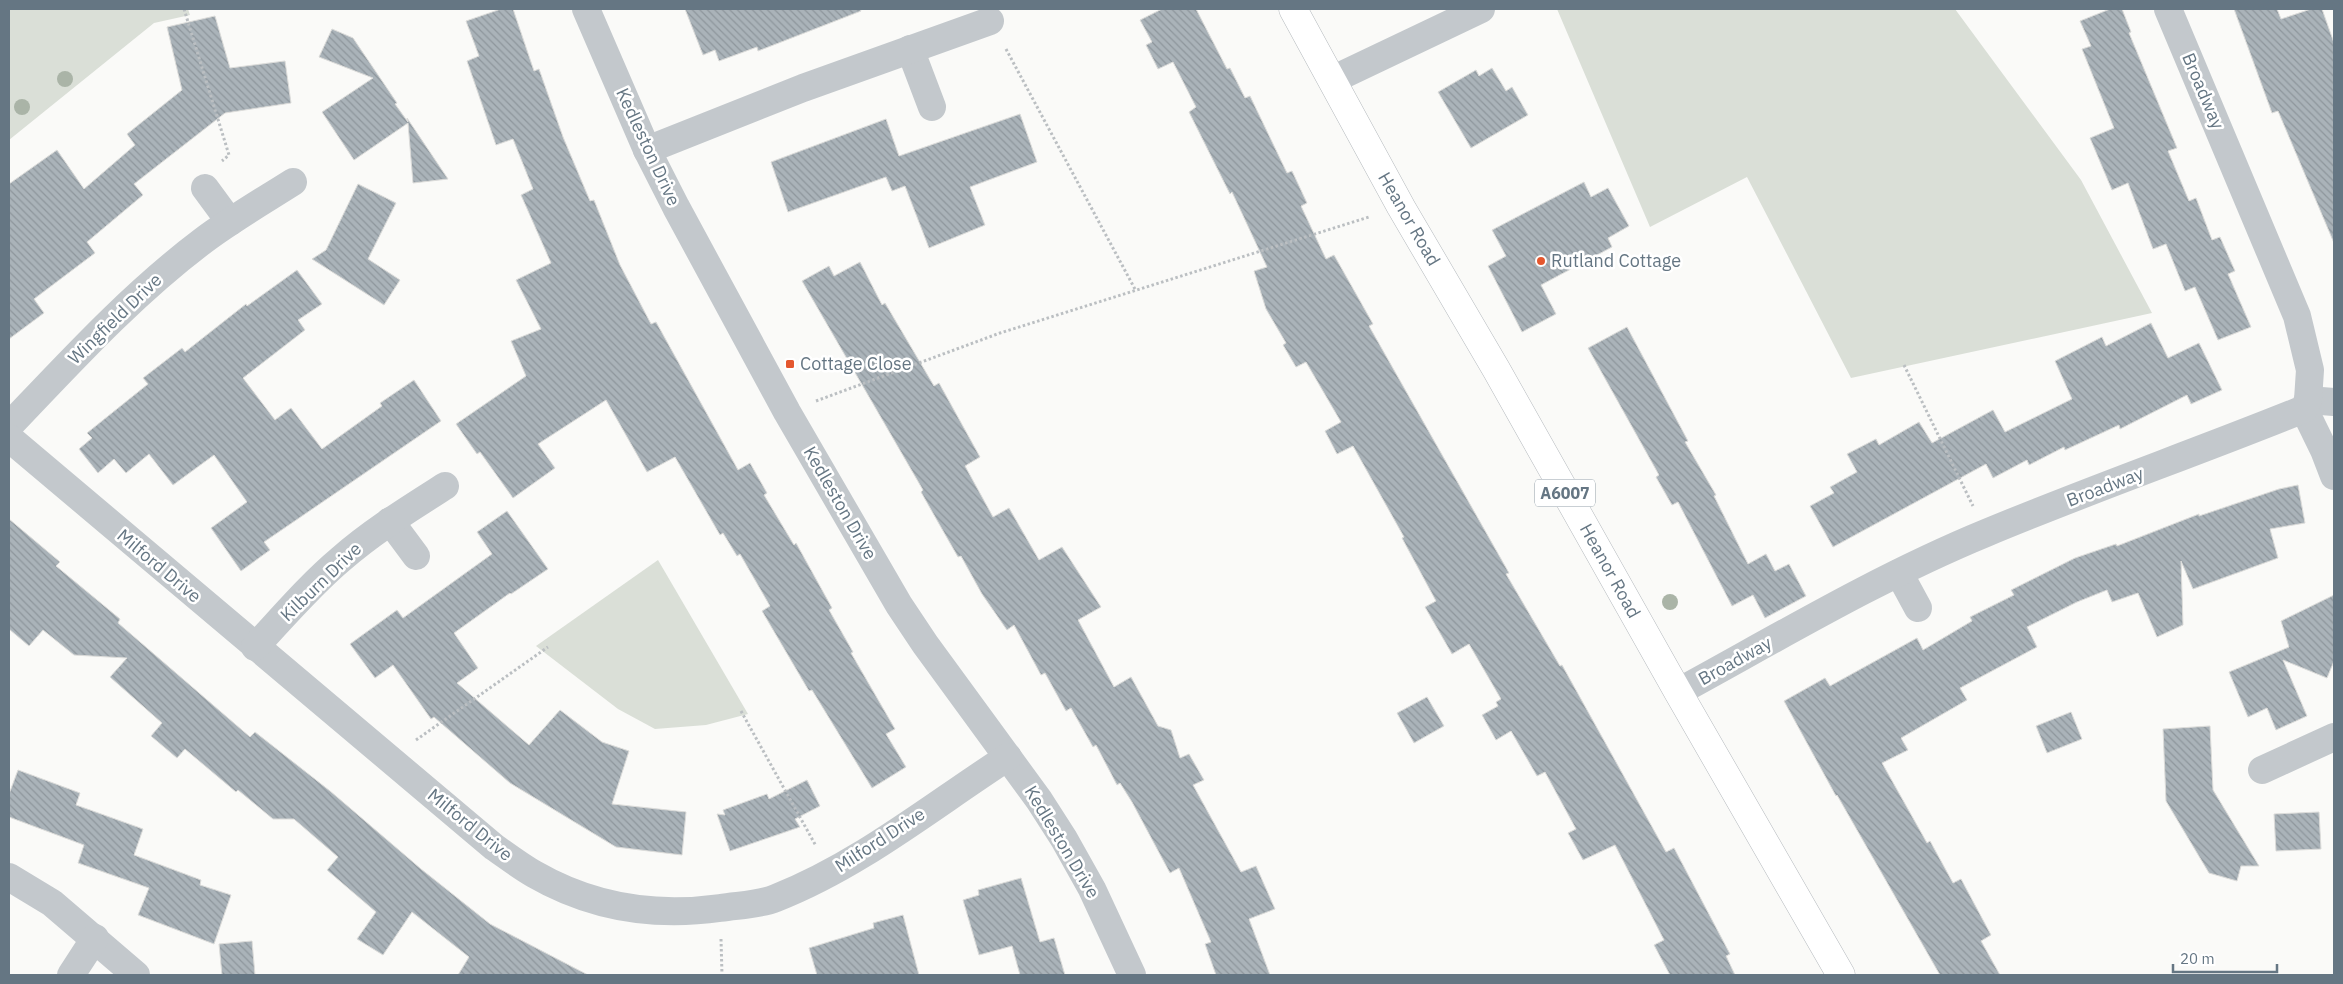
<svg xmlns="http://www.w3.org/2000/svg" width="2343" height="984" viewBox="0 0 2343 984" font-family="'IBM Plex Sans',sans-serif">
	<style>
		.green { fill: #dadfd7 }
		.building { fill: url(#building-back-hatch); stroke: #dcdcda }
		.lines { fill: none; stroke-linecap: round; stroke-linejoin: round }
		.major-casing { stroke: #b5babe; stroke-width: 29 }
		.path { stroke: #bbbfc2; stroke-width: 3; stroke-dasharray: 2.5 2.5; stroke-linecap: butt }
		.minor { stroke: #c3c8cc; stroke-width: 28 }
		.major { stroke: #fff; stroke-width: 28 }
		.tree { fill: #aab4a7 }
		.poi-dot { fill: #e4572e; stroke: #fff; stroke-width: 2 }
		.labels { text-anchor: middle; stroke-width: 5; stroke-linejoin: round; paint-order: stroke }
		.shield { fill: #fff; stroke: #939fa8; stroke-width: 1 }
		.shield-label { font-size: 16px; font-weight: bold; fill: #657683 }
		.street-label { font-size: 18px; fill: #657683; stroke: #fff }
		.poi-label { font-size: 18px; fill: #657683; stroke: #fff; text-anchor: start }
	</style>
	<defs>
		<pattern id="building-back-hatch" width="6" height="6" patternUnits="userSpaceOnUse" patternTransform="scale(1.25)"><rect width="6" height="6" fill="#aab3b9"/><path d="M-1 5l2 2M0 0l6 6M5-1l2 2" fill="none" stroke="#8e969c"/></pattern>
	</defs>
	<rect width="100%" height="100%" fill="#fafaf8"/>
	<g class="green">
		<polygon points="9,9 188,9 190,15 154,23 9,140"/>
		<polygon points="1557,9 1955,9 2081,180 2152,313 1851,378 1747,177 1650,227"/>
		<polygon points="658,560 748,714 706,725 655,729 618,709 536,646"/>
	</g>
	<g class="building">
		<polygon points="501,9 513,9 534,71 539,69 563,137 590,201 594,200 620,265 651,324 656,322 738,470 750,463 767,493 764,495 794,545 796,543 832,608 829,610 853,652 851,653 895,729 886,734 906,767 872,788 812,690 809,691 762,611 770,606 740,554 737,556 723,533 720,535 675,457 647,472 606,400 538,444 555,468 513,498 480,452 477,454 456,424 526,376 511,341 541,329 516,280 551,263 521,195 533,189 513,139 496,145 467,61 479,56 466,21"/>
		<polygon points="685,9 860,9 861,11 758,51 757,47 719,61 715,50 703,55"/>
		<polygon points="1162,9 1196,9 1227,69 1230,68 1245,98 1250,96 1287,173 1292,171 1307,203 1301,206 1326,259 1334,255 1373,324 1369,326 1509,573 1506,574 1560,666 1562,665 1666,852 1674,848 1730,954 1726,956 1735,975 1670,975 1654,945 1664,940 1615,845 1583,860 1568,833 1576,829 1545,772 1537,776 1511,731 1496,740 1482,715 1498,706 1496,702 1501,699 1469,644 1452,654 1425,607 1436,601 1402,538 1404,537 1353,446 1337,454 1325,431 1341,422 1306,362 1296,367 1283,345 1286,343 1266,309 1254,271 1267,267 1232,192 1230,194 1189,112 1196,107 1173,62 1158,69 1146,45 1152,42 1140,20"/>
		<polygon points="2110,9 2122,9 2131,32 2129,33 2177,148 2168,151 2189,201 2196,198 2212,240 2220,237 2235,271 2228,274 2251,327 2218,340 2195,287 2185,291 2166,244 2153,249 2128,183 2112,190 2090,138 2114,128 2082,49 2091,46 2080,21"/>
		<polygon points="2234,9 2277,9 2281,19 2311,9 2322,9 2334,43 2334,243 2278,111 2272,113"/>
		<polygon points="215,16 230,68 285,61 291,103 225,113 134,184 143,195 87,242 95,253 34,299 44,313 9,339 9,184 57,150 84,189 135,145 127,134 182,90 167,27"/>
		<polygon points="332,29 353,38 397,103 395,104 408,122 407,118 448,179 413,183 408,123 354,160 322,112 373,78 319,57"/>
		<polygon points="1492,68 1506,91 1512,87 1528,115 1471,148 1438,92 1476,70 1479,76"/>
		<polygon points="1020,114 1037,162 970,187 985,225 929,248 905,186 892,191 886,177 788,212 771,162 886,119 899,156"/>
		<polygon points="1584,182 1591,197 1608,188 1629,226 1608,238 1612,247 1541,285 1556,314 1522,332 1488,266 1506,256 1492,230"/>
		<polygon points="358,184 396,203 368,259 400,280 384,305 312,259 326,250"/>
		<polygon points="860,262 882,305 885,303 934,386 939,383 980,457 965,466 993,517 1009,508 1039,560 1062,547 1101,607 1078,620 1114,687 1131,677 1158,726 1171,730 1180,758 1189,754 1204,780 1193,785 1241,872 1256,866 1275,909 1249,919 1270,975 1216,975 1205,944 1211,942 1179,868 1170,873 1132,802 1120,783 1117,785 1096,745 1093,747 1071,708 1066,711 1045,673 1041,675 1014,625 1007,630 982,594 961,556 958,557 938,522 921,492 923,490 802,281 829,266 834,276"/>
		<polygon points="297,270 322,304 298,320 305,330 243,378 275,420 291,408 322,449 382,406 380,403 414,380 441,421 264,542 270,550 241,571 211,528 247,502 214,455 173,485 149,454 126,473 114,459 98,473 79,449 92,438 87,433 148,384 143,378 182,348 185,352 246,304 247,306"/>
		<polygon points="2151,323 2168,358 2199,343 2222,390 2191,404 2187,395 2120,429 2119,425 2065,450 2064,447 2029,465 2027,460 1993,478 1986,464 1833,547 1810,506 1834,493 1830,487 1857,472 1847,454 1876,439 1879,445 1919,422 1932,443 1993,410 2005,432 2072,399 2055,361 2102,337 2106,346"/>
		<polygon points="1627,327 1688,441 1685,442 1716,495 1714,496 1748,564 1766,554 1775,571 1789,564 1806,596 1765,618 1753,595 1732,606 1678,502 1672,505 1656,477 1659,475 1588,348"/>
		<polygon points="2298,485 2305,523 2270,529 2278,558 2193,589 2181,561 2183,625 2157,637 2138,593 2112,602 2107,590 2077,602 2027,627 2037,647 1960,688 1967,700 1901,738 1908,750 1882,763 1927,843 1930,841 1953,883 1961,879 1991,935 1981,941 2000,975 1940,975 1837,795 1836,796 1784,701 1825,678 1830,686 1917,638 1923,650 1972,621 1970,617 2014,595 2011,590 2075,558 2116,544 2117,546 2199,514 2199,516 2279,489"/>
		<polygon points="507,511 548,569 511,594 510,593 454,633 478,668 457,683 529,745 560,710 602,742 629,751 612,804 686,812 682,855 616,847 510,783 434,717 431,719 393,665 375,678 350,644 397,610 403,618 492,554 477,532"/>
		<polygon points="9,519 60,562 56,566 120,619 118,623 250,737 255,732 330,791 421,869 490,924 588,975 458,975 469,957 412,912 383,955 357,939 376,912 327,870 338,857 294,819 273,819 238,790 236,792 185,749 177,758 151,736 162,723 110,677 127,658 74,655 43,630 29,646 9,629"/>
		<polygon points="2334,595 2334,661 2327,678 2283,660 2307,716 2276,730 2267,708 2248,717 2229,672 2289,647 2281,621"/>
		<polygon points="1427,697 1444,726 1414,743 1397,713"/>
		<polygon points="2071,712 2082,739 2047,753 2036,726"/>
		<polygon points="2210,726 2213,790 2259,866 2241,866 2237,881 2209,873 2166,801 2163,729"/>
		<polygon points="18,770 80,793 76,805 143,829 134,855 201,880 200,885 231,895 214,944 138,915 149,888 78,863 84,845 9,817 9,794"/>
		<polygon points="807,780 820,806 795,819 800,827 730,851 717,814 725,815 723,810 767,794 769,799"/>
		<polygon points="2319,812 2321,849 2276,851 2274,814"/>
		<polygon points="1021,878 1040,942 1054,938 1065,975 1020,975 1012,946 979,955 963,900 979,895 978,890"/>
		<polygon points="903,915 919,975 817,975 809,948 874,928 873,923"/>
		<polygon points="252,941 255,975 222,975 219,944"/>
	</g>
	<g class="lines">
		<g class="major-casing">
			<polyline id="major" points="1293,9 1401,207 1496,369 1678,692 1841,975"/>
		</g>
		<g class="path">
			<polyline points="184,9 229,155 222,161"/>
			<polyline points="1006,49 1136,291"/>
			<polyline points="1904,365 1973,506"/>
			<polyline points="816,401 1000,333 1369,217"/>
			<polyline points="741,711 816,846"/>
			<polyline points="416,740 548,647"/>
			<polyline points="721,939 722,975"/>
		</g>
		<g class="minor">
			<polyline points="586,9 647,150 676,207 787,412 899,605 925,644 1039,800 1064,839 1092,889 1132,975"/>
			<polyline points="910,49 932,107"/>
			<polyline points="1332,80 1481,9"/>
			<polyline points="647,150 803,88 990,21"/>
			<polyline points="205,188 230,222"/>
			<polyline points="2308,400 2334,402"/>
			<polyline points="2304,409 2324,450 2334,476"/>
			<path d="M9,426C71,361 132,294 204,240C232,219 263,201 293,182"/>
			<path d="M9,438L494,847C507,856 520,866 534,874C591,907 655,917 720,908C739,905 759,905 776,898C860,865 932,806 1008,757"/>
			<polyline points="390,521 416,556"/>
			<polyline points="1899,573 1918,608"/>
			<path d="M255,647C283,617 310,585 341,559C373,531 409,509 445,486"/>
			<path d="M1678,692C1779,637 1879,577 1986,533C2091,489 2198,452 2304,409L2308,400L2310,370L2297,316L2168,9"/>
			<polyline points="2262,770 2334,737"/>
			<polyline points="9,877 52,903 136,975"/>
			<polyline points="71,975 95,938"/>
		</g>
		<use href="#major" class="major"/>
	</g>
	<g class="tree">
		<circle cx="65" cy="79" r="8"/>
		<circle cx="22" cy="107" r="8"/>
		<circle cx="1670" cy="602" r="8"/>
	</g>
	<g class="poi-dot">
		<circle cx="1541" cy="261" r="5"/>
		<rect x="785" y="359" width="10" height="10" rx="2.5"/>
	</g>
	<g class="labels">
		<rect class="shield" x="1535" y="479.5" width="60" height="27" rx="4"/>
		<g class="shield-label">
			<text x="1565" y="499">A6007</text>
		</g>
		<g class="street-label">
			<text transform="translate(2203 91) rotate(67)" y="6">Broadway</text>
			<text transform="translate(648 147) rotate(65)" y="6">Kedleston Drive</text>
			<text transform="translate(1409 219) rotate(60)" y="6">Heanor Road</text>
			<text transform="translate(115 319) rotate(-44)" y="6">Wingfield Drive</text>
			<text transform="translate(2105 487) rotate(-21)" y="6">Broadway</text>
			<text transform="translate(840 503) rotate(60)" y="6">Kedleston Drive</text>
			<text transform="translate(159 566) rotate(40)" y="6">Milford Drive</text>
			<text transform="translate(1610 571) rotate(61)" y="6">Heanor Road</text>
			<text transform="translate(321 582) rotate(-44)" y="6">Kilburn Drive</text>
			<text transform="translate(1735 661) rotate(-29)" y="6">Broadway</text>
			<text transform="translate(470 825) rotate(39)" y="6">Milford Drive</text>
			<text transform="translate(880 840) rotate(-33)" y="6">Milford Drive</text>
			<text transform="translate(1062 842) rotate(59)" y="6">Kedleston Drive</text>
		</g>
		<g class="poi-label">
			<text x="1551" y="267">Rutland Cottage</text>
			<text x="800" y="370">Cottage Close</text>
		</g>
	</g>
	<rect width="2343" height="984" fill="none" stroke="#657683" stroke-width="20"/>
	<path d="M2173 964v8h104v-8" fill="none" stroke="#657683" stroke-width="2.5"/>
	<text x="2180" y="964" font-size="15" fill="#657683" stroke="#ffffff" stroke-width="4" paint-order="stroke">20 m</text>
</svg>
